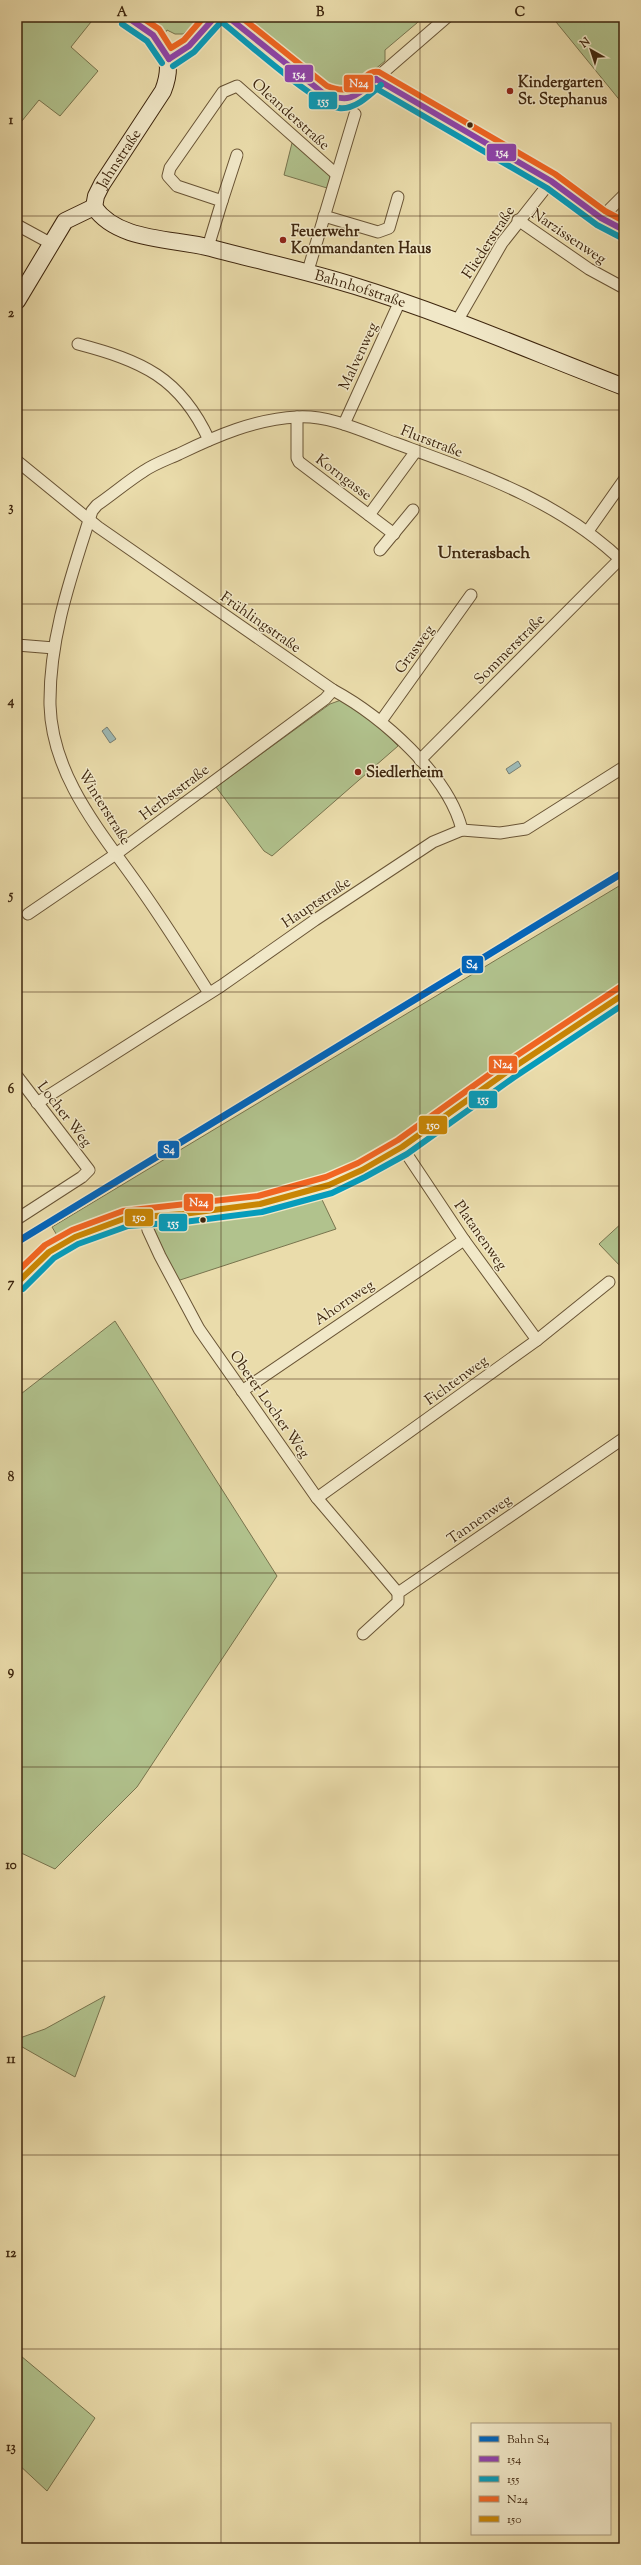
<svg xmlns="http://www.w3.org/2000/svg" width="641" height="2565" viewBox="0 0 641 2565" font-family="'Sorts Mill Goudy',serif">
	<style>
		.green { fill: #b1c28d; stroke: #78744e }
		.water { fill: #9db9b5; stroke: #777e72 }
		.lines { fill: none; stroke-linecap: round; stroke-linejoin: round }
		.street-casing { stroke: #695435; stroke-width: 13 }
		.secondary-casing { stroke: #3e260e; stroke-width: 18 }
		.street { stroke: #f1e8c8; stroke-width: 11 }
		.secondary { stroke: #f1e8c8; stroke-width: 16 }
		.bus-1-casing { stroke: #f1e8c8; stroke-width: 9 }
		.bus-2-casing { stroke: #f1e8c8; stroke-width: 9 }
		.bus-3-casing { stroke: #f1e8c8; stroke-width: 9 }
		.bus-4-casing { stroke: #f1e8c8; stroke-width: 9 }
		.bus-1 { stroke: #8e44ad; stroke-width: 6 }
		.bus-2 { stroke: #069cbb; stroke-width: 6 }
		.bus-3 { stroke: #f26522; stroke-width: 6 }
		.bus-4 { stroke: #c98604; stroke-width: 6 }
		.rail-1-casing { stroke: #f1e8c8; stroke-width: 10 }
		.rail-1 { stroke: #0065bd; stroke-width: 7 }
		.grid { fill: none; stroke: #3e260e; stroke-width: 1; stroke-opacity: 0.55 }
		.poi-dot { fill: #8f2418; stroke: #f1e8c8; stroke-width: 1.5 }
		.bus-dot { fill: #3e260e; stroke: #f1e8c8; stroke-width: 1.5 }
		.labels { text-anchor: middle; stroke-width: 3; stroke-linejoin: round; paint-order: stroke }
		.poi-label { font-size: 15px; font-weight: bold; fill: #3e260e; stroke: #f1e8c8; text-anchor: start }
		.street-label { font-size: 15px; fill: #3e260e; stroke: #f1e8c8 }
		.quarter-label { font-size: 17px; font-weight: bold; fill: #3e260e; stroke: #f1e8c8 }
		.line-badge { stroke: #f1e8c8; stroke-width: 1.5 }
		.badge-label { font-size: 11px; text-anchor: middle; font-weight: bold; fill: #fff }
		.neatline { fill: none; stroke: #3e260e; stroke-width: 1.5 }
		.grid-label { font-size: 13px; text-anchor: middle; font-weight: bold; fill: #3e260e }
	</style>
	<rect width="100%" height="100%" fill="#eadcab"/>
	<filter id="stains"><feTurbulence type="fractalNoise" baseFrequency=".005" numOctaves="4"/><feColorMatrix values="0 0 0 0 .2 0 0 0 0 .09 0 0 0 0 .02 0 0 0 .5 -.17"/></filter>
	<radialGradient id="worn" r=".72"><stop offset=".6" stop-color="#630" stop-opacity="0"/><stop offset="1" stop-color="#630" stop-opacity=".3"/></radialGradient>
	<g class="green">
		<polygon points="20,17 95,17 71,47 98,71 60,116 39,100 17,127 17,22"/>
		<polygon points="126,17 201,17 183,34 175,34 167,30 160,41"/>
		<polygon points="244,17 424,17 385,50 385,61 351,89 333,92"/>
		<polygon points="552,17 624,17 624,101 622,103"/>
		<polygon points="292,143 331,174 327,188 284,175"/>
		<path d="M341,700C363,711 381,729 398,746L272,856L264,851L216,787L330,704Z"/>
		<polygon points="624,883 624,993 435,1119 315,1185 336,1229 177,1281 147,1213 58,1237 52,1227"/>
		<polygon points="624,1221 624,1270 599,1244"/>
		<polygon points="115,1321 277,1576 137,1787 55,1869 17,1851 17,1397"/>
		<polygon points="105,1996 75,2077 17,2044 17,2039 45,2029"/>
		<polygon points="17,2356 21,2356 95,2418 47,2491 17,2463"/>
	</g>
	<g class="water">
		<polygon points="107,727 116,739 110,743 102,731"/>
		<polygon points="518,761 521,766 509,774 506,769"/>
	</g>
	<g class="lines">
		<g class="street-casing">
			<g id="street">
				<polyline points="228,17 323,93 340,100 357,95 447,17"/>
				<polyline points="169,59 189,46 215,17"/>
				<polyline points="376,79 551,181 601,218 624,230"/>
				<polyline points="222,201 237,155"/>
				<polyline points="324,216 378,232 389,228 398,197"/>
				<polyline points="601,218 624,195"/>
				<polyline points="518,220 589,269 624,288"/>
				<polyline points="17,225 50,243"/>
				<polyline points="208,247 222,201 177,186 168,176 170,168 223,92 237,86 336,174"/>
				<polyline points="307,274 355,114"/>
				<polyline points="456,323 502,243 551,181"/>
				<path d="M78,344C142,361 180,377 209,440"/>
				<polyline points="297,417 297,458 299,462 394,534"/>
				<polyline points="344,424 400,301"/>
				<path d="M17,461L98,527L333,690C381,716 449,775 462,830"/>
				<polyline points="369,515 416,451"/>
				<polyline points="588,531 624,480"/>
				<polyline points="380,550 413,510"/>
				<polyline points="17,645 54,648"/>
				<polyline points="381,721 471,595"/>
				<polyline points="420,760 620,559"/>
				<polyline points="28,914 116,854 325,699 333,690"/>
				<path d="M209,993C187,958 165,923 141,889C102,833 52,777 50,705C49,637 72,574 92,511L97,505C113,494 128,481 144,471C154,464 168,459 179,454C216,436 255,419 297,417C331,415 364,432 395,443C477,473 561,501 624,563"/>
				<polyline points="17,1076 89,1170 82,1177 17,1219"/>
				<polyline points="37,1103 221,986 315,920 433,842 462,830 500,833 526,829 624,767"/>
				<polyline points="402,1147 464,1240 537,1340"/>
				<polyline points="145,1216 148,1230 160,1256 199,1329 317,1498 398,1593"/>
				<polyline points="242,1391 464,1240"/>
				<polyline points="317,1498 537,1340 609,1282"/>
				<polyline points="363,1634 398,1602 398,1593 624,1438"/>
			</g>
		</g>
		<g class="secondary-casing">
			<g id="secondary">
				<path id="s1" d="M94,207C118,242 174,238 211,248C259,261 308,271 355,286C446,314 535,353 624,387"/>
				<path id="s2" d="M94,207L96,196L102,184L163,91C178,53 158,36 127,17"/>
				<polyline points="17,301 65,221 94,207"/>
				<polyline points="17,1283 49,1252 75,1237 126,1218 183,1214 260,1204 329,1185 362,1170 402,1147 508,1071 624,994"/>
			</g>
		</g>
		<use href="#street" class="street"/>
		<use href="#secondary" class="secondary"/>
		<g class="bus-1-casing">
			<g id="bus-1">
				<polyline points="127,17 153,35 169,59"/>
				<path d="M228,17L323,93C350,104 355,97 376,79"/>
				<polyline points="169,59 189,46 215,17"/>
				<polyline points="376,79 551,181 601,218 624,230"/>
			</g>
		</g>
		<g class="bus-2-casing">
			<g id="bus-2">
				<path d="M223,23C244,40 317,105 339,108C355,110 370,95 381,85"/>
				<polyline points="122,24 147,41 162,63"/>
				<polyline points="173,66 194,52 221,22"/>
				<polyline points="372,86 547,188 597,225 620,237"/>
				<polyline points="23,1289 54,1258 78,1244 128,1226 184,1222 262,1212 332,1193 365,1177 407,1154 513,1078 624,1004"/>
			</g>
		</g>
		<g class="bus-3-casing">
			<g id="bus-3">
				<polyline points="141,17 159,29 171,48 184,40 204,17"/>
				<path d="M241,17L327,86C362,100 361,68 379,72L555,174L605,211L624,221"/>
				<polyline points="17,1272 45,1245 72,1230 123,1211 258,1196 326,1177 358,1163 398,1140 504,1064 620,987"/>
			</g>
		</g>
		<g class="bus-4-casing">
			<polyline id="bus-4" points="17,1283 49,1252 75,1237 126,1218 183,1214 260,1204 329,1185 362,1170 402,1147 508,1071 624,994"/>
		</g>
		<use href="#bus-1" class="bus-1"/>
		<use href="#bus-2" class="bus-2"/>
		<use href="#bus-3" class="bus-3"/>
		<use href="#bus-4" class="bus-4"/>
		<g class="rail-1-casing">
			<polyline id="rail-1" points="17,1242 624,872"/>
		</g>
		<use href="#rail-1" class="rail-1"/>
	</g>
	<path class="grid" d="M221,17V2548M420,17V2548M17,216H624M17,410H624M17,604H624M17,798H624M17,992H624M17,1186H624M17,1379H624M17,1573H624M17,1767H624M17,1961H624M17,2155H624M17,2349H624"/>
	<g class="poi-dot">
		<circle cx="510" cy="91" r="4"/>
		<circle cx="283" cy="240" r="4"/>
		<circle cx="358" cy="772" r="4"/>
	</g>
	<g class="bus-dot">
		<circle cx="470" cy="125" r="3.5"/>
		<circle cx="203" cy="1220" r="3.5"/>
	</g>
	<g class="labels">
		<g class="poi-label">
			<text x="518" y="87">Kindergarten<tspan x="518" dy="17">St. Stephanus</tspan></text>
			<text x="291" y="236">Feuerwehr<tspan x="291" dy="17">Kommandanten Haus</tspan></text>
			<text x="366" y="777">Siedlerheim</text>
		</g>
		<g class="street-label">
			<text transform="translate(291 114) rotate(42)" y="5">Oleanderstraße</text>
			<text dy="5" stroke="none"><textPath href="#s2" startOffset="55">Jahnstraße</textPath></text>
			<text transform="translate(569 236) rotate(34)" y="5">Narzissenweg</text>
			<text transform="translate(488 242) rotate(-57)" y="5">Fliederstraße</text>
			<text dy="5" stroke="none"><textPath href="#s1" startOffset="282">Bahnhofstraße</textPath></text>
			<text transform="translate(358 356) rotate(-65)" y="5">Malvenweg</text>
			<text transform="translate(432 441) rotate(21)" y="5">Flurstraße</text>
			<text transform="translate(344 477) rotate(37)" y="5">Korngasse</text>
			<text transform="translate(261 622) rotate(35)" y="5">Frühlingstraße</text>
			<text transform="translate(414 649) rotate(-54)" y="5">Grasweg</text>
			<text transform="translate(509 649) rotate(-45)" y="5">Sommerstraße</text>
			<text transform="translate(174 792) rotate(-37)" y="5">Herbststraße</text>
			<text transform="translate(105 807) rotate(58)" y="5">Winterstraße</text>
			<text transform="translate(316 902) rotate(-34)" y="5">Hauptstraße</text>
			<text transform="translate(65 1114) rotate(52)" y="5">Locher Weg</text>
			<text transform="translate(481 1235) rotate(55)" y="5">Platanenweg</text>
			<text transform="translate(344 1302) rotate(-34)" y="5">Ahornweg</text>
			<text transform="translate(456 1380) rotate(-36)" y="5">Fichtenweg</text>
			<text transform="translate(270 1404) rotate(55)" y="5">Oberer Locher Weg</text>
			<text transform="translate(479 1519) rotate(-35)" y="5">Tannenweg</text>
		</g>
		<g class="quarter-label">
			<text x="484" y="558">Unterasbach</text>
		</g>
	</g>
	<g class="line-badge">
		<rect x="284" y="64" width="30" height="19" rx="4" fill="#8e44ad"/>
		<rect x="343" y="74" width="31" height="19" rx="4" fill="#f26522"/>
		<rect x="308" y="91" width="30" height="19" rx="4" fill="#069cbb"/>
		<rect x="486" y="143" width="31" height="19" rx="4" fill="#8e44ad"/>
		<rect x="461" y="955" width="23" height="19" rx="4" fill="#0065bd"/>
		<rect x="488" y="1055" width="30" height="19" rx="4" fill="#f26522"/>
		<rect x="468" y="1090" width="30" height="19" rx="4" fill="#069cbb"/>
		<rect x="418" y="1115" width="30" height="20" rx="4" fill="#c98604"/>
		<rect x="157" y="1140" width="23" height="19" rx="4" fill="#0065bd"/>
		<rect x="183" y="1193" width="31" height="19" rx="4" fill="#f26522"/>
		<rect x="124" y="1208" width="30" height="19" rx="4" fill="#c98604"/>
		<rect x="158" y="1213" width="30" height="19" rx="4" fill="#069cbb"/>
	</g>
	<g class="badge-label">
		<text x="299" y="78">154</text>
		<text x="359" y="87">N24</text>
		<text x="323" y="105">155</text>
		<text x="502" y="156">154</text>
		<text x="472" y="968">S4</text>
		<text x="503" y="1068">N24</text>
		<text x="483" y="1103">155</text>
		<text x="433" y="1129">150</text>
		<text x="169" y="1153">S4</text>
		<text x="199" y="1206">N24</text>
		<text x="139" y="1221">150</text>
		<text x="173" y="1227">155</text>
	</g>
	<rect width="641" height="2565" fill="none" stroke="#eadcab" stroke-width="44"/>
	<rect x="471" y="2423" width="140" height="112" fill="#f1e8c8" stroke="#a99a7e"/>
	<rect x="479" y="2436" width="20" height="6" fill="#0065bd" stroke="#a99a7e"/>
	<text x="507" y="2443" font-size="12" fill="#3e260e">Bahn S4</text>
	<rect x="479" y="2456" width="20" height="6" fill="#8e44ad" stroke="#a99a7e"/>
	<text x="507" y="2463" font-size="12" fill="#3e260e">154</text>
	<rect x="479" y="2476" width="20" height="6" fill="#069cbb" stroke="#a99a7e"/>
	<text x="507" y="2483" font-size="12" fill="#3e260e">155</text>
	<rect x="479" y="2496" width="20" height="6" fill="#f26522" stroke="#a99a7e"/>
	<text x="507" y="2503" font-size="12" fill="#3e260e">N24</text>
	<rect x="479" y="2516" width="20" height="6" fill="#c98604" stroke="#a99a7e"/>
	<text x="507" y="2523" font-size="12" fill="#3e260e">150</text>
	<g transform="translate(591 50) rotate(321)" stroke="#f1e8c8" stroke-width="3" paint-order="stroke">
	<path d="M0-3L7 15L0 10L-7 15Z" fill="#3e260e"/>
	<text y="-6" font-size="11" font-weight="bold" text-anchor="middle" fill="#3e260e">N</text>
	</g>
	<rect x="22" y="22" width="597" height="2521" class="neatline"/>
	<g class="grid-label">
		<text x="122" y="16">A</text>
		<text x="320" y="16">B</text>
		<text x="520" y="16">C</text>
		<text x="11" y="124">1</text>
		<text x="11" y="317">2</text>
		<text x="11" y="511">3</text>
		<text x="11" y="705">4</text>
		<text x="11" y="899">5</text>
		<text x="11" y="1093">6</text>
		<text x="11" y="1287">7</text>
		<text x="11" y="1481">8</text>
		<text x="11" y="1675">9</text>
		<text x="11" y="1869">10</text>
		<text x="11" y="2063">11</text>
		<text x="11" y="2257">12</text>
		<text x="11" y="2451">13</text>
	</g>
	<rect width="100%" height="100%" filter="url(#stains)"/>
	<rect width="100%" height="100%" fill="url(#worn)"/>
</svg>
